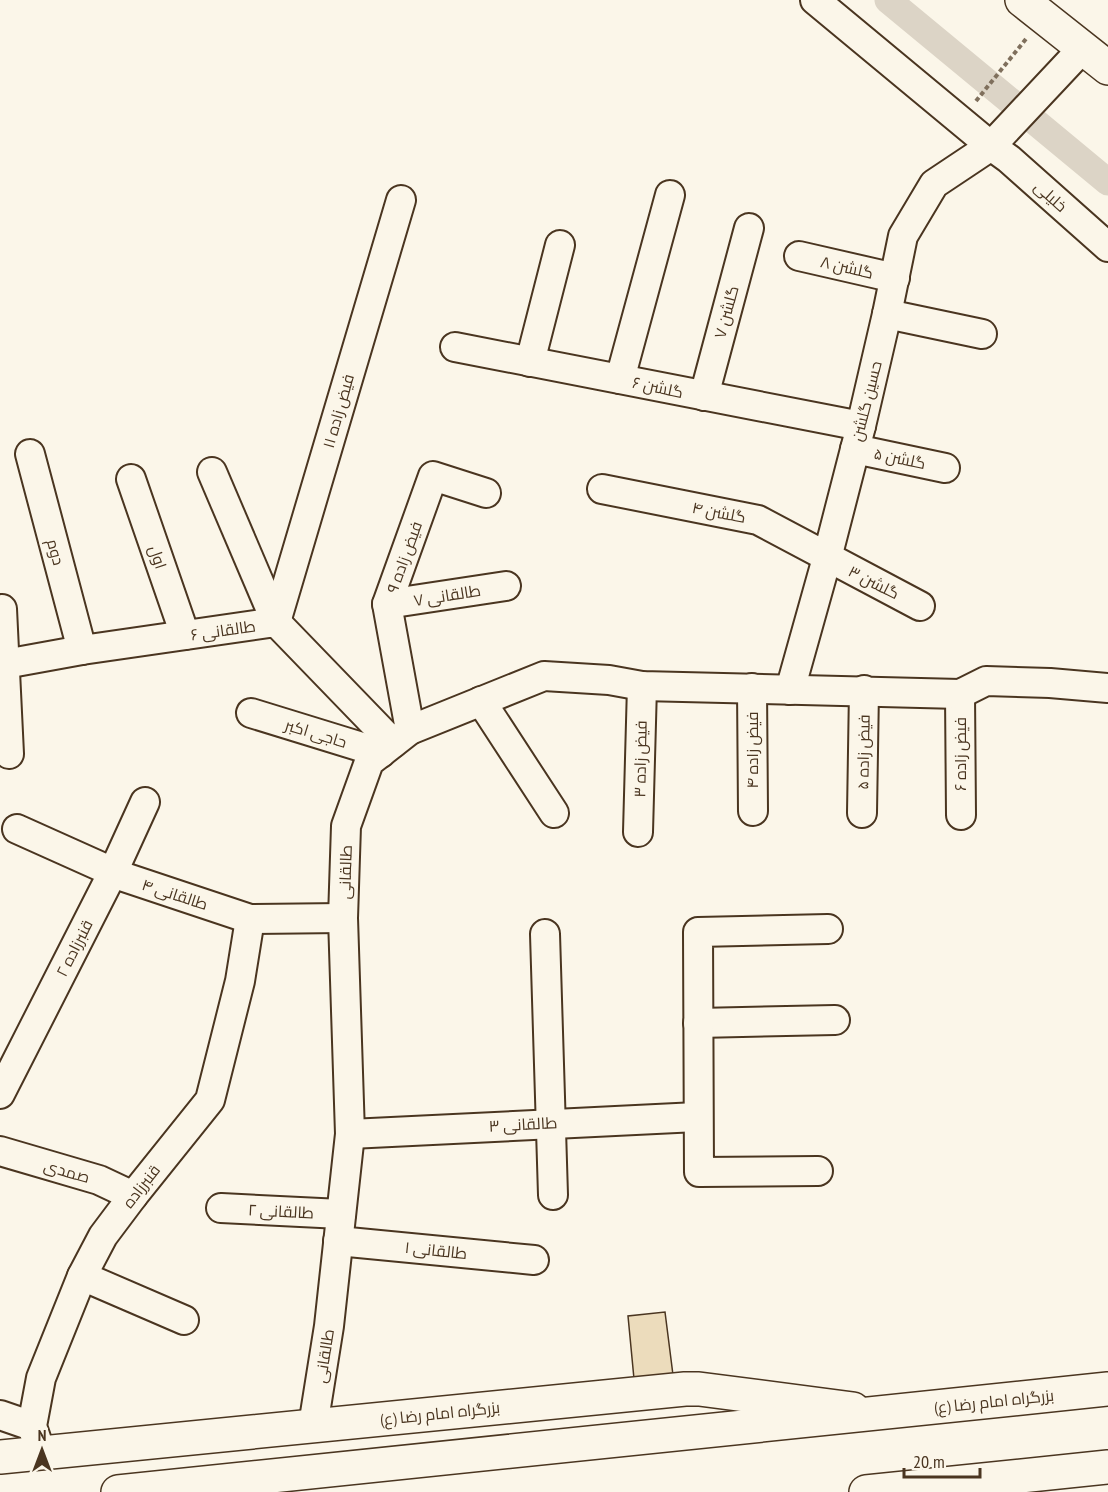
<svg xmlns="http://www.w3.org/2000/svg" width="1108" height="1492" viewBox="0 0 1108 1492" font-family="'PT Sans Narrow',Cairo,sans-serif">
	<style>
		.lines { fill: none; stroke-linecap: round; stroke-linejoin: round }
		.canal { stroke: #dcd4c6; stroke-width: 27 }
		.building { fill: #ecdcbc; stroke: #4a3520; stroke-width: 1.5 }
		.minor-casing { stroke: #4a3520; stroke-width: 32 }
		.major-casing { stroke: #4a3520; stroke-width: 36 }
		.highway-casing { stroke: #4a3520; stroke-width: 36 }
		.path { stroke: #7f6f5c; stroke-width: 4; stroke-dasharray: 4.5 3; stroke-linecap: butt }
		.minor { stroke: #fbf6e9; stroke-width: 28 }
		.major { stroke: #fbf6e9; stroke-width: 33 }
		.highway { stroke: #fbf6e9; stroke-width: 33 }
		.labels { text-anchor: middle; stroke-width: 4.5; stroke-linejoin: round; paint-order: stroke }
		.street-label { font-size: 16px; fill: #4a3520; stroke: #fbf6e9 }
	</style>
	<rect width="100%" height="100%" fill="#fbf6e9"/>
	<g class="lines">
		<polyline class="canal" points="888,0 1108,182"/>
	</g>
	<polygon class="building" points="665,1312 673,1375 634,1379 628,1316"/>
	<g class="lines">
		<g class="minor-casing">
			<g id="minor">
				<polyline points="815,0 991,146 1009,159 1108,247"/>
				<polyline points="799,256 895,278"/>
				<polyline points="887,314 982,334"/>
				<polyline points="455,347 861,426"/>
				<polyline points="530,362 560,245"/>
				<polyline points="620,379 670,195"/>
				<polyline points="704,396 749,228"/>
				<polyline points="855,449 945,468"/>
				<polyline points="30,454 82,650"/>
				<polyline points="212,472 276,622"/>
				<polyline points="131,479 185,635"/>
				<polyline points="602,489 758,520 920,606"/>
				<polyline points="387,604 506,586"/>
				<polyline points="2,609 9,754"/>
				<polyline points="276,622 401,200"/>
				<polyline points="5,664 82,650 276,622 393,743"/>
				<polyline points="752,688 753,811"/>
				<polyline points="790,690 827,558 861,426 887,314 903,236 934,184 991,146 1082,49"/>
				<polyline points="960,694 961,815"/>
				<polyline points="481,701 554,813"/>
				<polyline points="251,713 381,753"/>
				<polyline points="410,730 387,604 433,476 486,493"/>
				<polyline points="862,813 864,690"/>
				<polyline points="17,829 124,877 250,919 343,918"/>
				<polyline points="638,832 642,686"/>
				<polyline points="545,934 553,1195"/>
				<polyline points="698,1023 835,1020"/>
				<polyline points="0,1094 113,872 145,802"/>
				<polyline points="350,1134 697,1117"/>
				<polyline points="0,1151 99,1180 133,1196"/>
				<polyline points="818,1171 699,1172 698,932 828,929"/>
				<polyline points="221,1208 341,1214"/>
				<polyline points="338,1241 534,1260"/>
				<polyline points="82,1276 184,1320"/>
				<polyline points="0,1415 32,1426"/>
				<polyline points="313,1426 329,1326 350,1134 343,918 346,826 369,762 410,730 544,676 609,680 642,686 960,694 986,681 1050,683 1108,688"/>
				<polyline points="41,1453 32,1426 41,1378 82,1276 103,1236 133,1196 210,1100 240,981 250,919"/>
			</g>
		</g>
		<g class="major-casing">
			<g id="major">
				<polyline points="1022,0 1108,68"/>
				<polyline points="0,1457 685,1389 699,1389 853,1409"/>
			</g>
		</g>
		<g class="highway-casing">
			<g id="highway">
				<polyline points="118,1492 1108,1389"/>
				<polyline points="866,1492 1108,1467"/>
			</g>
		</g>
		<polyline class="path" points="976,101 1026,39"/>
		<use href="#minor" class="minor"/>
		<use href="#major" class="major"/>
		<use href="#highway" class="highway"/>
	</g>
	<g class="labels">
		<g class="street-label">
			<text transform="translate(1051 196) rotate(42)" y="6">خلیلی</text>
			<text transform="translate(847 267) rotate(13)" y="6">گلشن ۸</text>
			<text transform="translate(726 312) rotate(-75)" y="6">گلشن ۷</text>
			<text transform="translate(658 387) rotate(12)" y="6">گلشن ۶</text>
			<text transform="translate(866 401) rotate(-76)" y="6">حسین گلشن</text>
			<text transform="translate(338 411) rotate(-74)" y="6">فیض زاده ۱۱</text>
			<text transform="translate(900 458) rotate(12)" y="6">گلشن ۵</text>
			<text transform="translate(719 512) rotate(11)" y="6">گلشن ۴</text>
			<text transform="translate(56 552) rotate(75)" y="6">دوم</text>
			<text transform="translate(158 557) rotate(71)" y="6">اول</text>
			<text transform="translate(404 557) rotate(-70)" y="6">فیض زاده ۹</text>
			<text transform="translate(874 582) rotate(27)" y="6">گلشن ۳</text>
			<text transform="translate(447 595) rotate(-9)" y="6">طالقانی ۷</text>
			<text transform="translate(223 630) rotate(-8)" y="6">طالقانی ۶</text>
			<text transform="translate(316 733) rotate(17)" y="6">حاجی اکبر</text>
			<text transform="translate(752 750) rotate(-90)" y="6">فیض زاده ۴</text>
			<text transform="translate(863 752) rotate(-89)" y="6">فیض زاده ۵</text>
			<text transform="translate(960 754) rotate(-90)" y="6">فیض زاده ۶</text>
			<text transform="translate(640 759) rotate(-89)" y="6">فیض زاده ۳</text>
			<text transform="translate(345 872) rotate(-88)" y="6">طالقانی</text>
			<text transform="translate(175 894) rotate(18)" y="6">طالقانی ۴</text>
			<text transform="translate(74 948) rotate(-63)" y="6">قنبرزاده ۲</text>
			<text transform="translate(523 1124) rotate(-3)" y="6">طالقانی ۳</text>
			<text transform="translate(67 1171) rotate(16)" y="6">صمدی</text>
			<text transform="translate(141 1186) rotate(-52)" y="6">قنبرزاده</text>
			<text transform="translate(281 1211) rotate(3)" y="6">طالقانی ۲</text>
			<text transform="translate(436 1250) rotate(6)" y="6">طالقانی ۱</text>
			<text transform="translate(324 1356) rotate(-81)" y="6">طالقانی</text>
			<text transform="translate(994 1401) rotate(-6)" y="6">بزرگراه امام رضا (ع)</text>
			<text transform="translate(440 1413) rotate(-6)" y="6">بزرگراه امام رضا (ع)</text>
		</g>
	</g>
	<g transform="translate(42 1450)" stroke="#fbf6e9" stroke-width="4.5" paint-order="stroke">
	<path d="M0-4.5L10 22L0 15L-10 22Z" fill="#4a3520"/>
	<text y="-9" font-size="16" font-weight="bold" text-anchor="middle" fill="#4a3520">N</text>
	</g>
	<path d="M904 1468v9h76v-9" fill="none" stroke="#4a3520" stroke-width="3"/>
	<text x="913" y="1468" font-size="18" fill="#4a3520" stroke="#fbf6e9" stroke-width="4.5" paint-order="stroke">20 m</text>
</svg>
